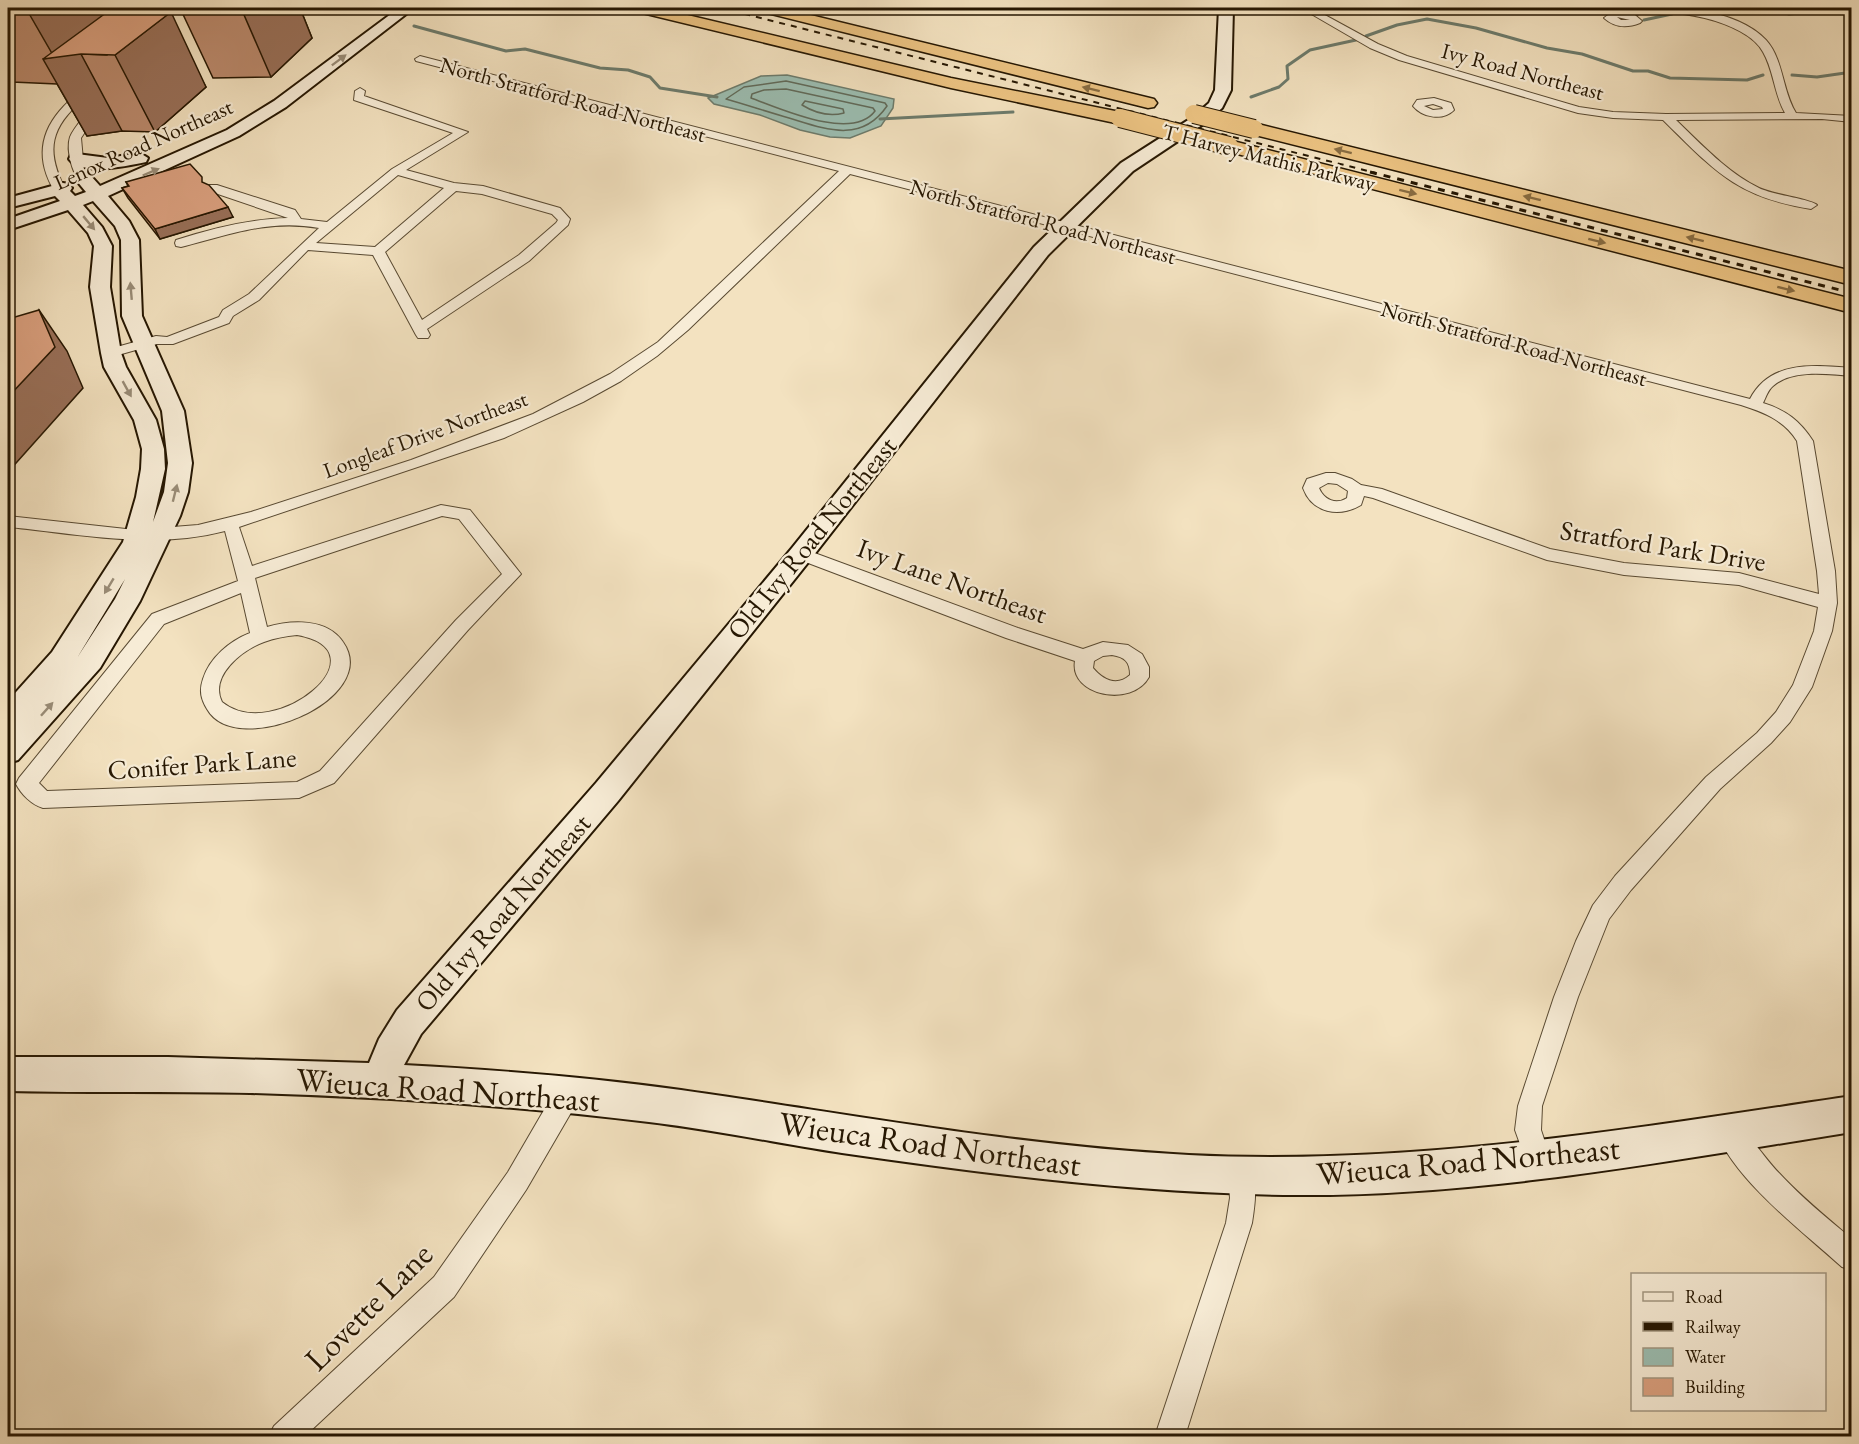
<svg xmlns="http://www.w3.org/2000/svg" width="1859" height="1444" viewBox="0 0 1859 1444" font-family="'EB Garamond',serif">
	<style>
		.water { fill: #9bbeb2; stroke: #6c7b6c; stroke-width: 1.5 }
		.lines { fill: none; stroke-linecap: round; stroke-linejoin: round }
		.shore { stroke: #606a5a; stroke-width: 1.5 }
		.stream { stroke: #6c7b6c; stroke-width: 3 }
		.street-casing { stroke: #594a32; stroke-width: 2 }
		.secondary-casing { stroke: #261702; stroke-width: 4 }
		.highway-casing { stroke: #261702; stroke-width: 3 }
		.street { fill: #f7ecd6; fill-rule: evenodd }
		.secondary { fill: #f7ecd6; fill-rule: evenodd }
		.highway { fill: #eac180; fill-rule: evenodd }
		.rail-far1 { stroke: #261702; stroke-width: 2; stroke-dasharray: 6 6; stroke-linecap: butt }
		.rail { stroke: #261702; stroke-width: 3; stroke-dasharray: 7 7; stroke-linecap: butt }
		.highway-bridge-casing { stroke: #261702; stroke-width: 20; stroke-linecap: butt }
		.highway-bridge { stroke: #eac180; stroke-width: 18 }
		.wall { fill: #bb8a6d; stroke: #261702; stroke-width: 1.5 }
		.shaded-wall { fill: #997059; stroke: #261702; stroke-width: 1.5 }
		.building { fill: #daa07f; stroke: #261702; stroke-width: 1.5 }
		.oneway { fill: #998c77 }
		.oneway2 { fill: #886c41 }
		.labels { text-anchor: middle; stroke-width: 4.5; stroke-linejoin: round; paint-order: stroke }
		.far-street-label { font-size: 22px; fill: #261702; stroke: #f7ecd6 }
		.street-label { font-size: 27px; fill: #261702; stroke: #f7ecd6 }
		.near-street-label { font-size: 33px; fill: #261702; stroke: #f7ecd6 }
	</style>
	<rect width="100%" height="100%" fill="#f3e2c0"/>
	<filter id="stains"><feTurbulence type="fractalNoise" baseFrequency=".00333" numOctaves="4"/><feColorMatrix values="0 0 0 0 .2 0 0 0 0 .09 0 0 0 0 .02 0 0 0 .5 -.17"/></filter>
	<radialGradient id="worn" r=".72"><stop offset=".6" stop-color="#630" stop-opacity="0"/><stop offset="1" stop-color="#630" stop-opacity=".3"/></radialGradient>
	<polygon class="water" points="787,75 894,99 893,108 881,126 850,138 830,137 800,130 760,115 714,104 708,98 761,76"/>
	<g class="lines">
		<g class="shore">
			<path d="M786,81L885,103L887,106C861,144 825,129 789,118C768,112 747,105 726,99L744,87Z"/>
			<path d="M786,89L873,108L875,111C852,142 779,108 751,98L752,94L764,90Z"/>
			<path d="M805,101L843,109L844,113C829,117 815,113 802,105Z"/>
		</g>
		<g class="stream">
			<polyline points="1578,8 1594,13"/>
			<polyline points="1770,8 1789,14 1848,8"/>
			<polyline points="1697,9 1709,8"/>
			<polyline points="1644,20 1672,14"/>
			<polyline points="414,26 506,51 525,49 600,68 628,70 650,77 660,88 717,97"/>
			<polyline points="1366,36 1397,25 1427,19 1476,28 1547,48 1582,54 1633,71 1648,71 1670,78 1747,80 1763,75"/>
			<polyline points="1792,75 1817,77 1852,72"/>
			<polyline points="1251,97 1279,87 1288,79 1287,66 1310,50 1356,40"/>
			<polyline points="880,119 1013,112"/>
		</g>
		<g class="street-casing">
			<g id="street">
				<path d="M1301,8H1312L1378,44L1407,56L1579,107L1613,112L1666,114L1785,113C1774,94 1774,71 1763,52C1746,20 1667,6 1635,15L1642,21L1640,23C1627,28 1615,28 1604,18C1612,11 1616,13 1625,11C1666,4 1735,7 1766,40C1784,60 1782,91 1796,113L1852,116V122L1822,119L1676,120C1702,145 1727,172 1759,188C1773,195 1811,199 1817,205L1811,209C1736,197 1715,171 1663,120L1613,118L1578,113L1399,60L1370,48ZM1617,17L1630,20H1621Z"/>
				<path d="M420,56L1750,399C1770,360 1814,365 1852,368V376C1828,374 1792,369 1773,386C1768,390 1766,397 1763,403C1786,410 1800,421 1813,441L1835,571L1837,603L1832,631L1812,687L1790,722L1771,743L1720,789L1631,890L1609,919L1578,997L1542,1106L1541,1130L1551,1160L1547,1169L1538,1173L1529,1169L1515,1130L1518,1106L1554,997L1576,941L1593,905L1615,876L1706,777L1757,733L1776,712L1793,685L1814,631L1818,607L1739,585L1624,575L1547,560L1373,498L1364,496L1361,505C1339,518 1312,513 1303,488L1307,479L1326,473H1335L1352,479L1361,485L1382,489L1550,549L1624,563L1739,573L1819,594L1817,571L1797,441C1784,420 1763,412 1741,405L850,174L688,330L657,356L621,381L583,402L504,438L239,527L252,566L441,505L470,510L521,574L468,630L334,783L299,798L43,808C32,805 21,794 16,784L19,778L152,614L238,581L225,531C152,550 81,534 8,527V516L135,530L198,525L251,512L411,460L533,414L610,374L658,342L839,171L416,61L415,59ZM1328,483L1337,484L1348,491L1347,498C1336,505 1324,500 1319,488ZM442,516L459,519L502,574L456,620L320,771L297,782L47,791L39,783L164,624L241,593L250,633C230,641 210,657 203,679C199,691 201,699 207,709C236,761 383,699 343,642C327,618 291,620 267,627L255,578ZM297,635C387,651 275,745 222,702C209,676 242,650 264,642C275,638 286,636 297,635Z"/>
				<path d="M90,87L95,90C90,96 83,100 77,105C48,132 48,155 65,189L63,192H55C36,161 39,132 64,106C71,99 80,90 90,87Z"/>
				<path d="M360,88L365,91L364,96L468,132L406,170L454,183L483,186L560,208L570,219L568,225L529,261L427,329L430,335L428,338H418L416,335L373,255L308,250L259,300L233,316L229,323L173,344H157L111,357L106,356L104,353L106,350L156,336L167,337L219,317L223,310L249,294L319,228C268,219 229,235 181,247L176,246L175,243L176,240C213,228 250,219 288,218L209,191V185H217L295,210L301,219L327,222L392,169L453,133L354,100L355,91ZM398,175L444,188L375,247L316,243ZM456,191L482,194L552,214L558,220L556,223L519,255L422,320L385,252Z"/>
				<path d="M1434,98L1451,103L1454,110C1443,121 1423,118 1413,106L1417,100ZM1433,104L1442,107L1443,109L1433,110L1424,106Z"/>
				<path d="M96,105L101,108L81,138L84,171L91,180L85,184C72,179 66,149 70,137C74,127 86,115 92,106Z"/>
				<path d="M801,548L1018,628L1083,649L1103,642L1128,645L1142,654L1149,667V677C1132,708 1069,696 1075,661L1006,638L795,558L792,554L795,550ZM1112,655C1125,657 1130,662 1130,675C1117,687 1103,680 1093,668L1094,661L1103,656Z"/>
				<polygon points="567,1083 576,1086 579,1095 576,1104 526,1190 454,1297 305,1436 269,1436 274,1426 434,1277 508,1172 558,1086"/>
				<path d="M1729,1119C1744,1126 1765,1159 1779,1173C1801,1197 1827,1218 1852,1239V1270L1842,1267C1802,1231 1737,1182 1716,1132L1720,1123Z"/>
				<path d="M1241,1162L1250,1166C1258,1185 1255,1203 1252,1223L1185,1436H1155L1226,1223L1230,1198L1228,1175L1232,1166Z"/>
			</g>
		</g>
		<g class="secondary-casing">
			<g id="secondary">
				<path d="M399,8H414L286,107L239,136L108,196L129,221L139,240L142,316L184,411L192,463L188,492L180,516L140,601L100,668L18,760L8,763V733L11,729L8,730V701L52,652L123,542L136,497L141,469L142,449L134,420L104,367L101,353L90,287L94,246L88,233L68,210L8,230V219L60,201L55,196L8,208V198L63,183L69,184L72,188L70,191L75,196L86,192L76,180L79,176H91L100,186L227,130L274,101ZM93,201L115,226L121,240L122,316L162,411L168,463L164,492L153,522L165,469L164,449L156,420L126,367L121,353L110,287L112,246L102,227L83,205ZM125,579L115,599L77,658Z"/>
				<path d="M1219,8H1233L1231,90L1222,108L1205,123L1133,171L1048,255L810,560L618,801L421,1034L404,1065C496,1070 589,1077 681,1090C850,1114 1018,1146 1189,1155C1412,1166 1632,1129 1852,1096V1132C1668,1161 1483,1196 1297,1195C1144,1194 994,1175 842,1153C778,1143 714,1130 649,1122C517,1106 383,1097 250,1093C169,1091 88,1093 8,1091V1057H168L369,1063L379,1039L397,1010L596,783L792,548L1034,247L1121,163L1193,117L1209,103L1215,90Z"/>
				<path d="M140,153L148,158L146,162C127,166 82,176 69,159L71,155L77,154L108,158Z"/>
			</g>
		</g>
		<g class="highway-casing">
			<g id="highway">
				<polygon points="632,8 658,8 951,78 1120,112 1127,114 1129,118 1127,122 1120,124 951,88 634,11"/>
				<polygon points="757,8 782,8 1154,99 1157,103 1154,107 1148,108 759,11"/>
				<polygon points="1254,123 1852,271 1852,285 1247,133 1245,129 1247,125"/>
				<polygon points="1229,140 1852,299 1852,313 1222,150 1219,146 1222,142"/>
			</g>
		</g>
		<use href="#street" class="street"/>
		<use href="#secondary" class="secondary"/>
		<use href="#highway" class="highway"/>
		<polyline class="rail-far1" points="721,8 1376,173"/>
		<polyline class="rail" points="1370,172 1852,293"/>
		<g class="highway-bridge-casing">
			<g id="highway-bridge">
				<polyline points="1194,114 1254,129"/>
				<polyline points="1120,118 1229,146"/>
			</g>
		</g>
		<use href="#highway-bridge" class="highway-bridge"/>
	</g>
	<g class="wall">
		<polygon points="8,8 166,8 167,9 163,11 206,87 155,132 122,131 87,136 57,84 12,82 8,75"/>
		<polygon points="180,8 300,8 312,38 271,77 213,78"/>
		<polygon points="126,182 205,184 233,217 160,239 128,198 122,188 128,186"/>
	</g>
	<g class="shaded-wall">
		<polygon points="30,8 166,8 167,9 107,55 81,54 122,131 87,136 43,59 54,57 27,10"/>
		<polygon points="241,8 300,8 312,38 271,77"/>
		<polygon points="171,12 206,87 155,132 115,55"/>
		<polygon points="228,207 233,217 160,239 155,229"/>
		<polygon points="39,310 67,351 83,388 8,472 8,397"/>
	</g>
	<g class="building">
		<polygon points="8,8 30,8 27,10 8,9"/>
		<polygon points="146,8 147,8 151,11 171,12 115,55 81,54 43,59 110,10 141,10"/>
		<polygon points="190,164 202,177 202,182 209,185 228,207 155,229 122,188 129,186 126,182"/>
		<polygon points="39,310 55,347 8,397 8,319"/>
	</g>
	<defs><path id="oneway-solid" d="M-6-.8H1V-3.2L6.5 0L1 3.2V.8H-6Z" transform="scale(1.5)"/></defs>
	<g class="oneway">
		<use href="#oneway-solid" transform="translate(339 60) rotate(-37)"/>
		<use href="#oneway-solid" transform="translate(151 172) rotate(-23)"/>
		<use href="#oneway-solid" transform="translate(89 223) rotate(50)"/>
		<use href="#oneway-solid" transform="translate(131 291) rotate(-95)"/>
		<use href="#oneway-solid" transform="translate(127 389) rotate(61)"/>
		<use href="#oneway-solid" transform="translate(175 493) rotate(-76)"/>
		<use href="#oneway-solid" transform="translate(109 586) rotate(121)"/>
		<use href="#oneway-solid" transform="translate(47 709) rotate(-48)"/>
	</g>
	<g class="oneway2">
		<use href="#oneway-solid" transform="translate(1091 89) rotate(-166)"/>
		<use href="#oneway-solid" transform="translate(1343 151) rotate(-166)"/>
		<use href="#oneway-solid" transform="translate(1408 192) rotate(14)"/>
		<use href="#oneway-solid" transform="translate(1532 198) rotate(-166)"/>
		<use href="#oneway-solid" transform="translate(1695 239) rotate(-166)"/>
		<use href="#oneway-solid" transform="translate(1597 241) rotate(14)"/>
		<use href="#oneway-solid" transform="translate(1786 289) rotate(14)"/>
	</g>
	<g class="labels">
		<g class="far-street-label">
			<text transform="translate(1523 71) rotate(15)" y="8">Ivy Road Northeast</text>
			<text transform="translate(573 99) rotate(15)" y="8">North Stratford Road Northeast</text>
			<text transform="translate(143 144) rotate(-24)" y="8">Lenox Road Northeast</text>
			<text transform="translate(1269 157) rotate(14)" y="8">T Harvey Mathis Parkway</text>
			<text transform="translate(1043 221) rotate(15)" y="8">North Stratford Road Northeast</text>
			<text transform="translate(1514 343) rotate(15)" y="8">North Stratford Road Northeast</text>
			<text transform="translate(425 434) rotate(-20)" y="8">Longleaf Drive Northeast</text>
		</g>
		<g class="street-label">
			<text transform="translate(812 538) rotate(-51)" y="9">Old Ivy Road Northeast</text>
			<text transform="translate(1663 546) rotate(9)" y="9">Stratford Park Drive</text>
			<text transform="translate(952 581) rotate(20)" y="9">Ivy Lane Northeast</text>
			<text transform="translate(202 764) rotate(-4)" y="9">Conifer Park Lane</text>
			<text transform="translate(503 913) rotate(-49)" y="9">Old Ivy Road Northeast</text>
		</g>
		<g class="near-street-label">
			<text transform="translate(448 1089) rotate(4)" y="12">Wieuca Road Northeast</text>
			<text transform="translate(930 1143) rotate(8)" y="12">Wieuca Road Northeast</text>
			<text transform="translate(1468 1160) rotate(-5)" y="12">Wieuca Road Northeast</text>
			<text transform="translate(368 1306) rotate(-45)" y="12">Lovette Lane</text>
		</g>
	</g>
	<rect width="1859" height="1444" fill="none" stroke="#f3e2c0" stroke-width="30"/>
	<rect x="9" y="9" width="1841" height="1426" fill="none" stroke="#261702" stroke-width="3"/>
	<rect x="15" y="15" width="1829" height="1414" fill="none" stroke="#261702" stroke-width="1.5"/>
	<rect x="1631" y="1273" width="195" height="138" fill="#f7ecd6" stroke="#a39781" stroke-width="1.5"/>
	<rect x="1643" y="1292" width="30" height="9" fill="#f7ecd6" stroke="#a39781" stroke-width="1.5"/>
	<text x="1685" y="1303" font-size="18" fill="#261702">Road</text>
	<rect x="1643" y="1322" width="30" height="9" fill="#261702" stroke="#a39781" stroke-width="1.5"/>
	<text x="1685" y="1333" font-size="18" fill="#261702">Railway</text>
	<rect x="1643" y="1348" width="30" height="18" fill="#9bbeb2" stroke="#a39781" stroke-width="1.5"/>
	<text x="1685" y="1363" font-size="18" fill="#261702">Water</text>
	<rect x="1643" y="1378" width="30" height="18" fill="#daa07f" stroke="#a39781" stroke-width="1.5"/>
	<text x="1685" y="1393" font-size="18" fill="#261702">Building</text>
	<rect width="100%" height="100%" filter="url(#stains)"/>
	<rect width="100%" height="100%" fill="url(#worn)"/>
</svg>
